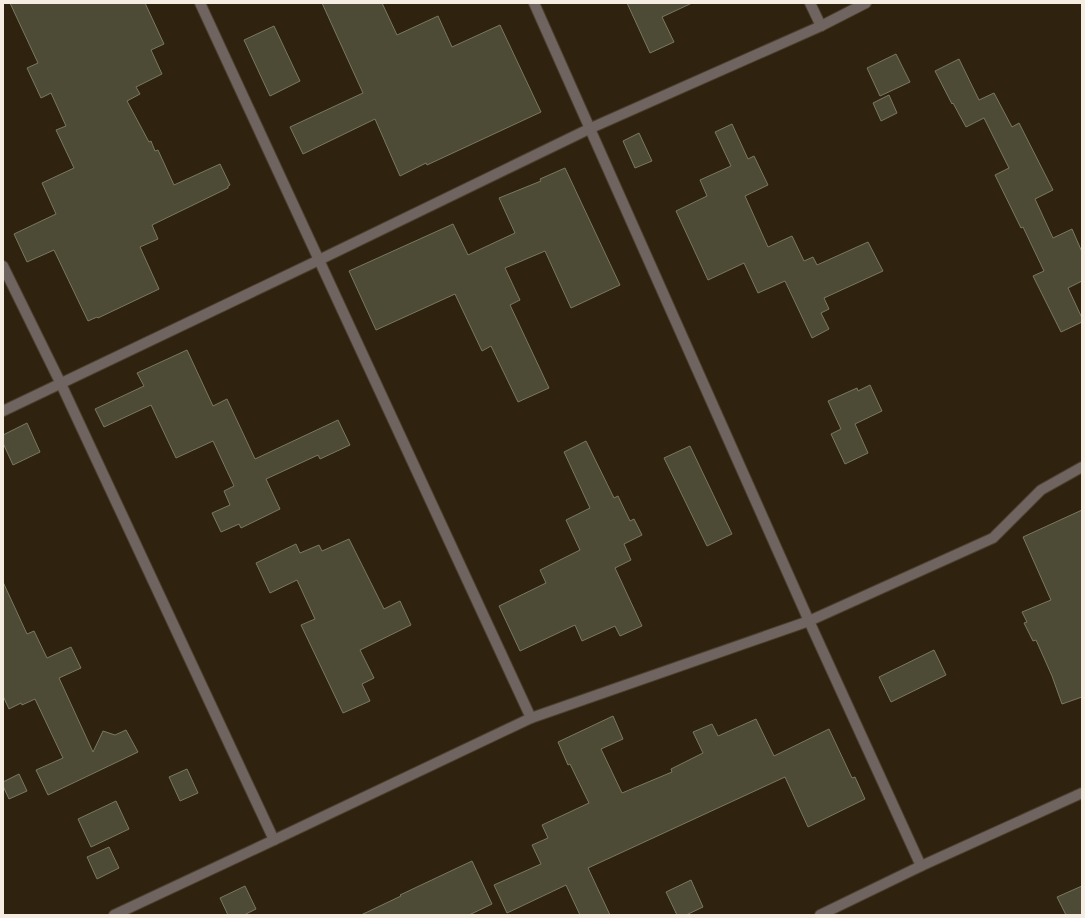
<svg xmlns="http://www.w3.org/2000/svg" width="1085" height="918" viewBox="0 0 1085 918" font-family="'DejaVu Sans',sans-serif">
	<style>
		.building { fill: #4d4b35; stroke: #7a7860 }
		.lines { fill: none; stroke-linecap: round; stroke-linejoin: round }
		.minor-casing { stroke: #4b3f2d; stroke-width: 12 }
		.minor { stroke: #6f645f; stroke-width: 10 }
	</style>
	<rect width="100%" height="100%" fill="#2f2310"/>
	<g class="building">
		<polygon points="10,3 145,3 164,44 151,50 162,74 136,87 140,94 127,101 149,142 151,141 155,151 158,150 174,185 220,164 230,185 228,186 228,188 152,225 158,239 140,247 159,289 98,318 97,317 88,321 54,250 27,262 14,234 56,214 42,183 74,168 56,130 66,126 51,93 41,98 27,68 38,63"/>
		<polygon points="322,3 382,3 397,35 438,16 452,47 500,25 541,112 427,165 426,163 400,176 375,119 303,154 290,127 363,93"/>
		<polygon points="627,3 692,3 662,17 674,42 650,53"/>
		<polygon points="274,26 300,81 270,96 244,40"/>
		<polygon points="896,54 910,82 880,96 867,68"/>
		<polygon points="959,59 979,100 994,93 1012,127 1019,123 1053,190 1035,199 1053,238 1072,229 1082,252 1082,281 1068,288 1082,318 1082,322 1061,332 1033,276 1044,271 1023,227 1021,228 995,175 1009,168 984,118 966,127 953,103 952,104 935,71"/>
		<polygon points="889,95 897,113 881,121 873,103"/>
		<polygon points="732,124 748,159 754,156 768,185 745,196 768,247 792,236 804,261 813,257 817,265 868,242 883,271 824,298 829,309 821,313 829,329 812,338 785,281 758,293 744,263 708,280 676,211 707,196 700,180 731,166 715,132"/>
		<polygon points="639,133 652,161 635,168 623,141"/>
		<polygon points="565,168 620,285 571,308 545,251 505,268 520,300 510,305 549,388 518,402 491,346 482,351 455,294 376,330 349,271 453,224 468,255 515,233 499,198 541,181 540,179"/>
		<polygon points="187,350 213,406 227,399 255,459 338,420 350,445 320,459 318,455 266,479 280,509 241,528 239,524 221,532 212,513 230,505 224,491 234,486 213,441 176,458 151,405 104,427 95,409 144,386 137,373"/>
		<polygon points="870,385 882,411 855,424 868,453 845,464 831,434 841,429 828,401 857,388 858,391"/>
		<polygon points="27,423 40,452 13,465 3,443 3,435"/>
		<polygon points="586,441 614,498 618,496 630,521 634,519 642,535 624,544 631,560 615,568 642,626 620,636 615,626 582,641 575,625 520,651 499,606 546,583 540,570 580,550 566,520 590,508 564,452"/>
		<polygon points="690,446 732,534 707,546 664,458"/>
		<polygon points="1082,510 1082,697 1062,704 1052,676 1036,640 1033,641 1024,623 1027,622 1022,612 1051,600 1023,537"/>
		<polygon points="349,539 384,609 400,601 411,625 360,650 374,678 362,684 370,701 343,713 301,625 315,619 297,580 270,593 256,563 296,544 300,553 319,545 322,551"/>
		<polygon points="3,582 27,634 34,631 47,658 71,647 81,668 59,678 93,752 103,731 115,735 126,730 138,752 48,795 36,770 63,758 35,699 22,705 21,703 9,709 3,696"/>
		<polygon points="934,650 946,675 891,702 879,677"/>
		<polygon points="613,716 623,739 601,749 622,793 672,772 671,769 703,753 693,732 712,724 718,736 756,719 774,756 829,729 852,778 855,777 865,799 808,827 785,777 588,868 610,915 580,915 566,885 507,913 494,885 541,864 532,845 548,838 542,825 589,803 570,764 568,765 558,742"/>
		<polygon points="187,769 198,793 180,801 169,777"/>
		<polygon points="19,774 27,791 9,799 3,786 3,782"/>
		<polygon points="116,801 129,829 91,847 78,819"/>
		<polygon points="109,847 119,868 97,879 87,857"/>
		<polygon points="472,861 492,904 469,915 361,915 401,896 400,895"/>
		<polygon points="691,880 703,907 686,915 677,915 666,892"/>
		<polygon points="245,886 256,909 244,915 228,915 220,898"/>
		<polygon points="1082,886 1082,915 1066,915 1057,897"/>
	</g>
	<g class="lines">
		<g class="minor-casing">
			<g id="minor">
				<polyline points="200,3 531,718"/>
				<polyline points="534,3 809,621 921,866"/>
				<polyline points="810,3 821,26"/>
				<polyline points="3,266 61,384 274,840"/>
				<polyline points="3,411 319,260 591,128 821,26 866,3"/>
				<polyline points="114,915 274,840 531,718 809,621 993,538 1041,490 1082,467"/>
				<polyline points="820,915 921,866 1082,793"/>
			</g>
		</g>
		<use href="#minor" class="minor"/>
	</g>
	<rect width="1085" height="918" fill="none" stroke="#f6ede2" stroke-width="8"/>
</svg>
